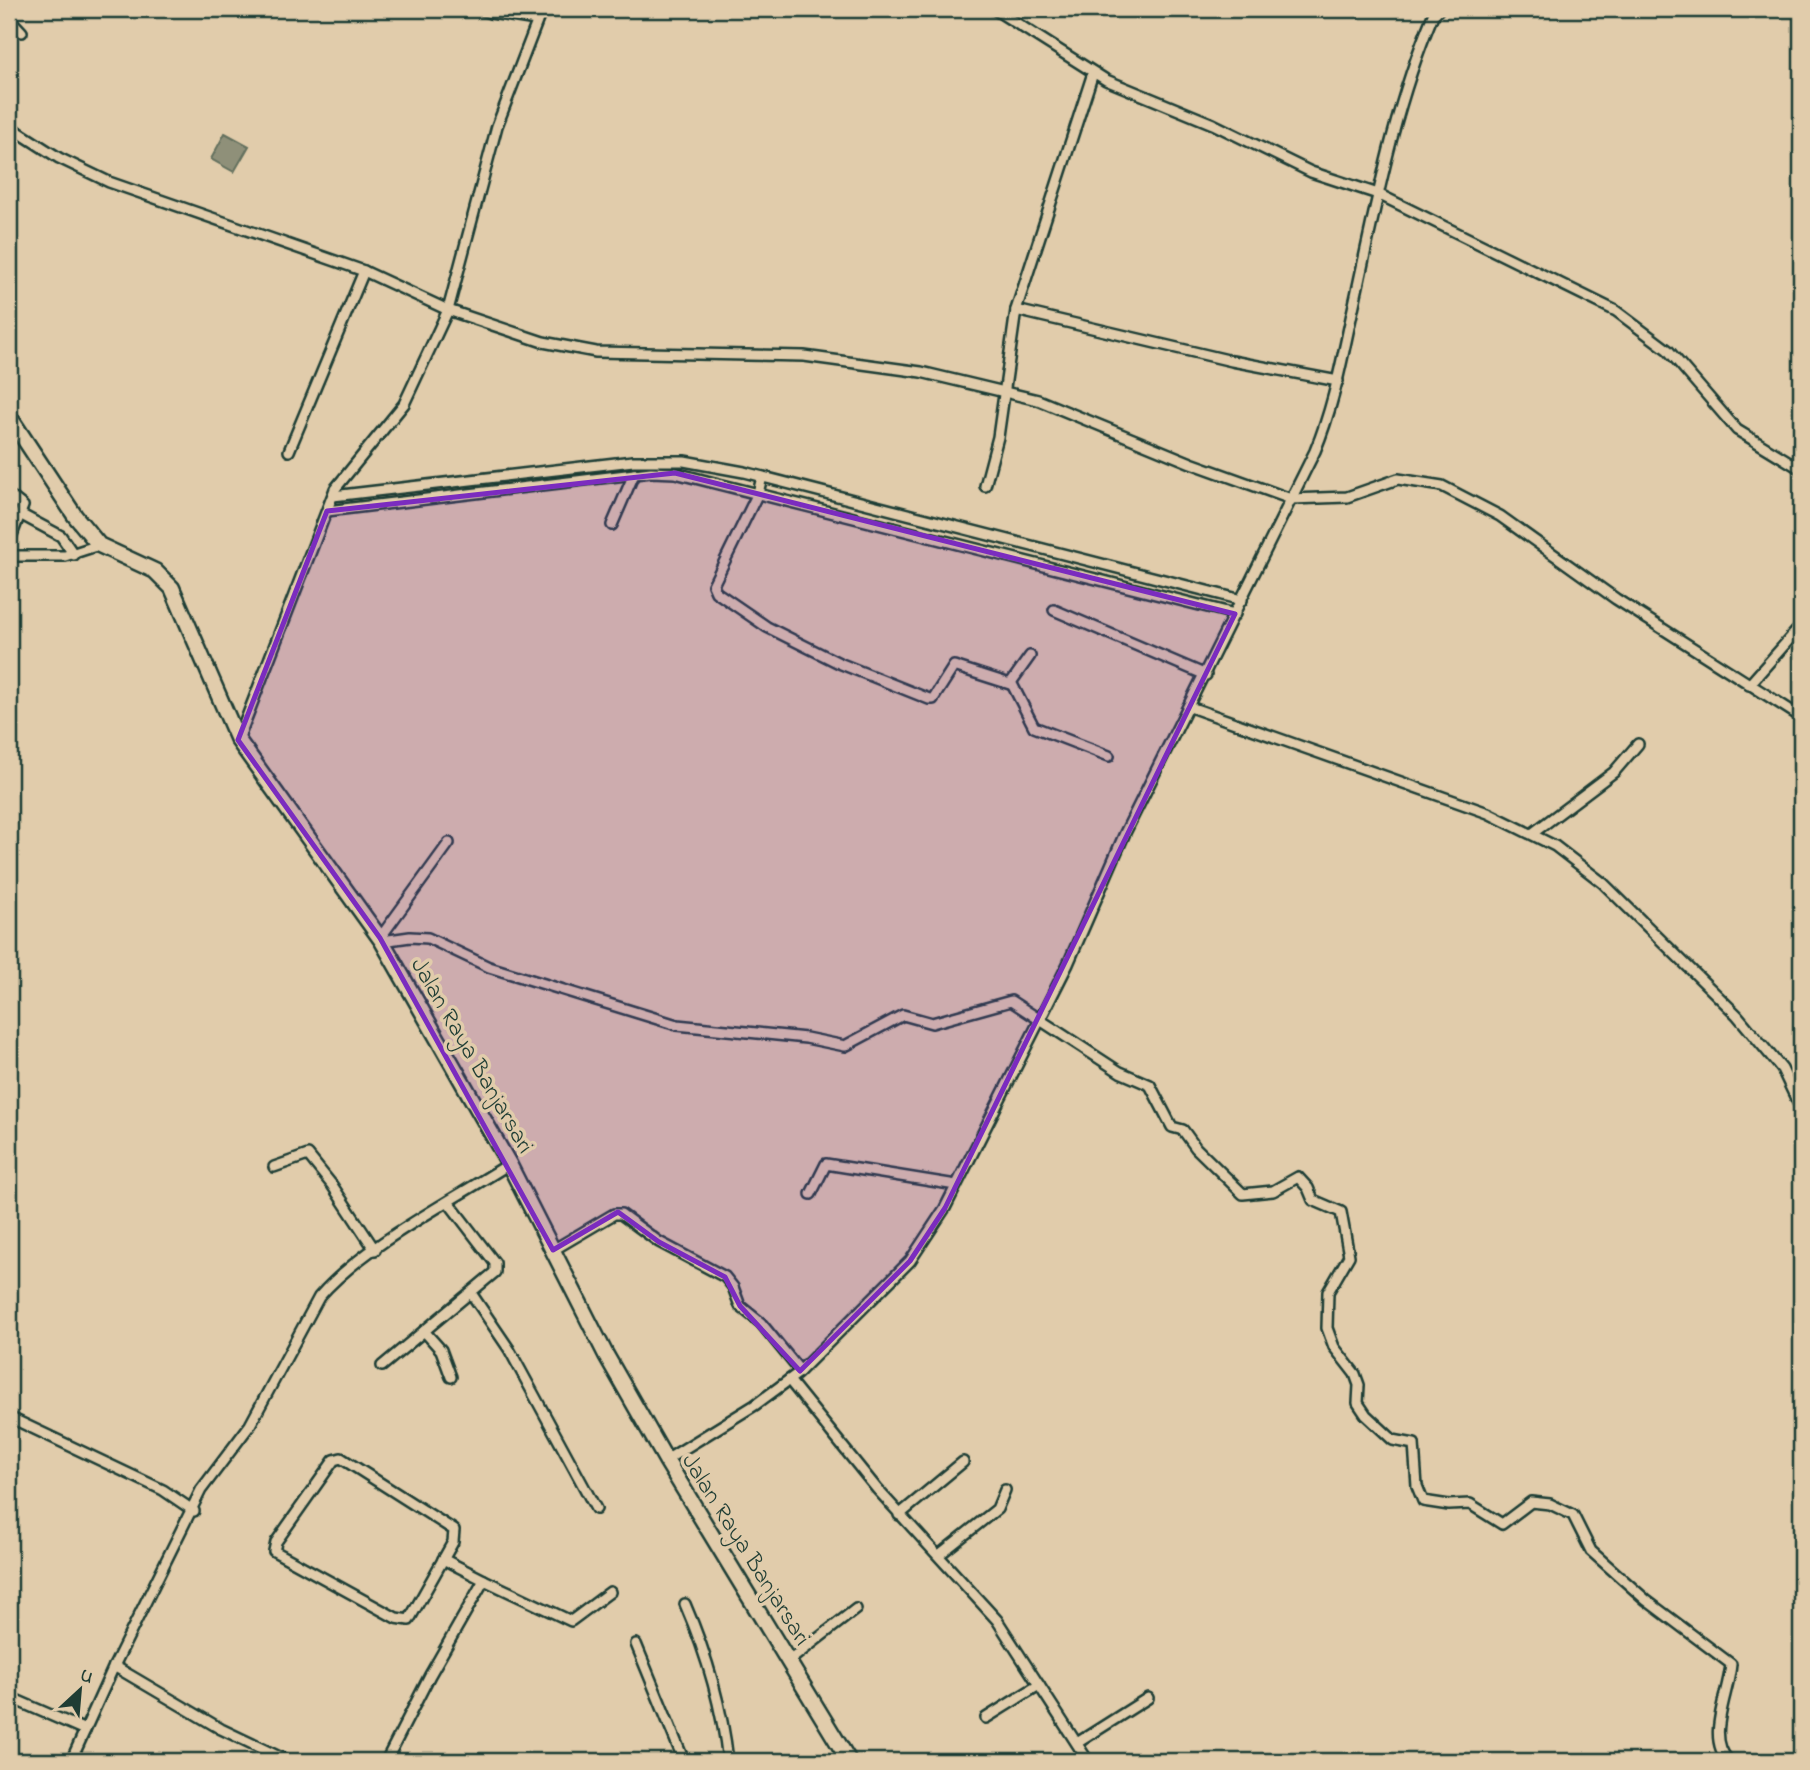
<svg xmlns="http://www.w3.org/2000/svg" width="1810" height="1770" viewBox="0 0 1810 1770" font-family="'Indie Flower',sans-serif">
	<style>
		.water { fill: #8f9079; stroke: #626f5d; stroke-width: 2 }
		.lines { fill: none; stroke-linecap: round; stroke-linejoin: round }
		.minor-casing { stroke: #1f3d34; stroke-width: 14 }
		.highway-casing { stroke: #1f3d34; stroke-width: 19 }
		.minor { stroke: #e1ccab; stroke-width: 9 }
		.highway { stroke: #e1ccab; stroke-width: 14 }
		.marked { fill: #7b2cbf; fill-opacity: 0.2; stroke: #7b2cbf; stroke-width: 5; stroke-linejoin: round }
		.labels { text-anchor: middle; stroke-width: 7; stroke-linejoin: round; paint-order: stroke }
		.street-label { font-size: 24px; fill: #1f3d34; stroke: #e1ccab }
	</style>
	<rect width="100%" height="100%" fill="#e1ccab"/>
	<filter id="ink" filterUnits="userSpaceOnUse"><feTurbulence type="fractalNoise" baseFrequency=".0143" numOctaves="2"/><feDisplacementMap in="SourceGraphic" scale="14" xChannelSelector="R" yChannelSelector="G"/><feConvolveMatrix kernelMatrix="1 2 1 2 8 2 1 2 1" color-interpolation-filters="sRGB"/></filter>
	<g filter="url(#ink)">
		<polygon class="water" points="225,133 249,146 234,172 211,159"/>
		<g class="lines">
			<g class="minor-casing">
				<g id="minor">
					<polyline points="479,9 490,13 536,20"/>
					<polyline points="994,9 1106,80 1213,124 1311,172 1378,194 1616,311 1668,350 1737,430 1801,469"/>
					<polyline points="9,18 22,32"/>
					<polyline points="9,126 59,158 109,182 364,271 448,310 543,342 596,352 804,356 921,372 1038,400 1191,463 1291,499 1347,497 1398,479 1442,486 1500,516 1616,599 1801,717"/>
					<polyline points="1016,310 1232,361 1338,381"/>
					<polyline points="289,451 364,271"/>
					<polyline points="762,477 758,493 713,585 716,592 767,627 839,663 929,699 933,699 954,666 1010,684 1030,656"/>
					<polyline points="985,486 998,437 1016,310 1093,73"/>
					<polyline points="9,495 23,506 9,543"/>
					<polyline points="333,496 633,461 684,461 744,472 1242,600"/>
					<polyline points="327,511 651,472 675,473 1235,614"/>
					<polyline points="20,514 61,536 74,555"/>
					<polyline points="612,525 634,474"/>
					<polyline points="9,556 65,556 99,545"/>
					<polyline points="1054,610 1206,675"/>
					<polyline points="1012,684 1034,727 1109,756"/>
					<polyline points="1749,685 1801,626"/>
					<polyline points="1190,707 1488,813 1555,846 1603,883 1737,1015 1782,1069 1801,1109"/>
					<polyline points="238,740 335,489 404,404 448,310 497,126 542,9"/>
					<polyline points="1533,833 1614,772 1638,744"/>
					<polyline points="380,938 449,843"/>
					<path d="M382,941L410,937L428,938L489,967L677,1025L806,1038L845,1046L903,1015L932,1023L1011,1001L1120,1072L1150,1085L1172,1127L1183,1130L1196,1148L1243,1194L1273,1191L1298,1177L1308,1188L1313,1200L1341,1212L1349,1256L1328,1292L1327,1328L1334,1347L1355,1374L1359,1385L1358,1403L1366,1415L1393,1440L1414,1444L1417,1486L1423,1501L1449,1505L1470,1504L1502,1524L1531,1502L1550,1504L1573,1515L1591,1551L1646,1600L1731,1664C1729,1694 1705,1738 1729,1761"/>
					<polyline points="274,1167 308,1155 332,1185 375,1250"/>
					<polyline points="811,1194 826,1164 956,1185"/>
					<polyline points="553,1250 614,1214 621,1214 659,1242 725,1277 733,1287 740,1306 761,1323 800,1371"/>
					<polyline points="471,1293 509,1349 596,1509"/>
					<polyline points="424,1331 441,1350 451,1377"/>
					<polyline points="382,1366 495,1272 495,1263 449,1203"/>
					<polyline points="789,1380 877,1489 997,1620 1088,1761"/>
					<polyline points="9,1417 163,1490 194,1511"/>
					<polygon points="341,1458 454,1530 453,1542 409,1620 396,1618 274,1551 276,1542 334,1460"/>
					<path d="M666,1460L755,1405L797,1374L910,1261L945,1208L1068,964L1125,833L1315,451C1333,408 1341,364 1351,318C1374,215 1392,112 1433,15L1439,9"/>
					<polyline points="899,1515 963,1462"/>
					<polyline points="939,1555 997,1509 1005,1490"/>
					<polyline points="443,1559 484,1580"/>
					<path d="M685,1604C707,1655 722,1706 728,1761"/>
					<polyline points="636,1644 684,1761"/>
					<polyline points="789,1661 856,1609"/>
					<polyline points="114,1666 221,1729 288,1761"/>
					<polyline points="9,1697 85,1730"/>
					<polyline points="986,1718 1039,1685"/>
					<polyline points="1077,1743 1148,1698"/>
					<path d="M71,1761L114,1666L201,1490L250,1425L319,1297C364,1245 450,1202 509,1164"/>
					<polyline points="386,1761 430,1675 484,1580 571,1621 610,1592"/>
				</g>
			</g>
			<g class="highway-casing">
				<polyline id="highway" points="9,416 75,516 99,545 155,571 172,588 238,740 382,941 509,1164 606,1355 666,1460 849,1761"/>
			</g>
			<use href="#minor" class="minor"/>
			<use href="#highway" class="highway"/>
		</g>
	</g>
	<path class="marked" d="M675,473L1235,614L945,1208L910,1261L800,1371L740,1306L725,1277L659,1242L618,1212L553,1250L380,938L238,740L327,511Z"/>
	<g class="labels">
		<g class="street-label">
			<text transform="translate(473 1055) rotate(60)" y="8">Jalan Raya Banjarsari</text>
			<text transform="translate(747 1549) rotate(58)" y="8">Jalan Raya Banjarsari</text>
		</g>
	</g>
	<rect width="1810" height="1770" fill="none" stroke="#e1ccab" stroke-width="35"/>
	<rect x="18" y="18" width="1775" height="1735" fill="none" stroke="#1f3d34" stroke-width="2.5" filter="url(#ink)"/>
	<g transform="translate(80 1690) rotate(26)" stroke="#e1ccab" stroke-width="5" paint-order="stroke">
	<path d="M0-5L12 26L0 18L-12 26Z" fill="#1f3d34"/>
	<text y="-10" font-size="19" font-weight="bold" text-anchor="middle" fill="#1f3d34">U</text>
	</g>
</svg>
